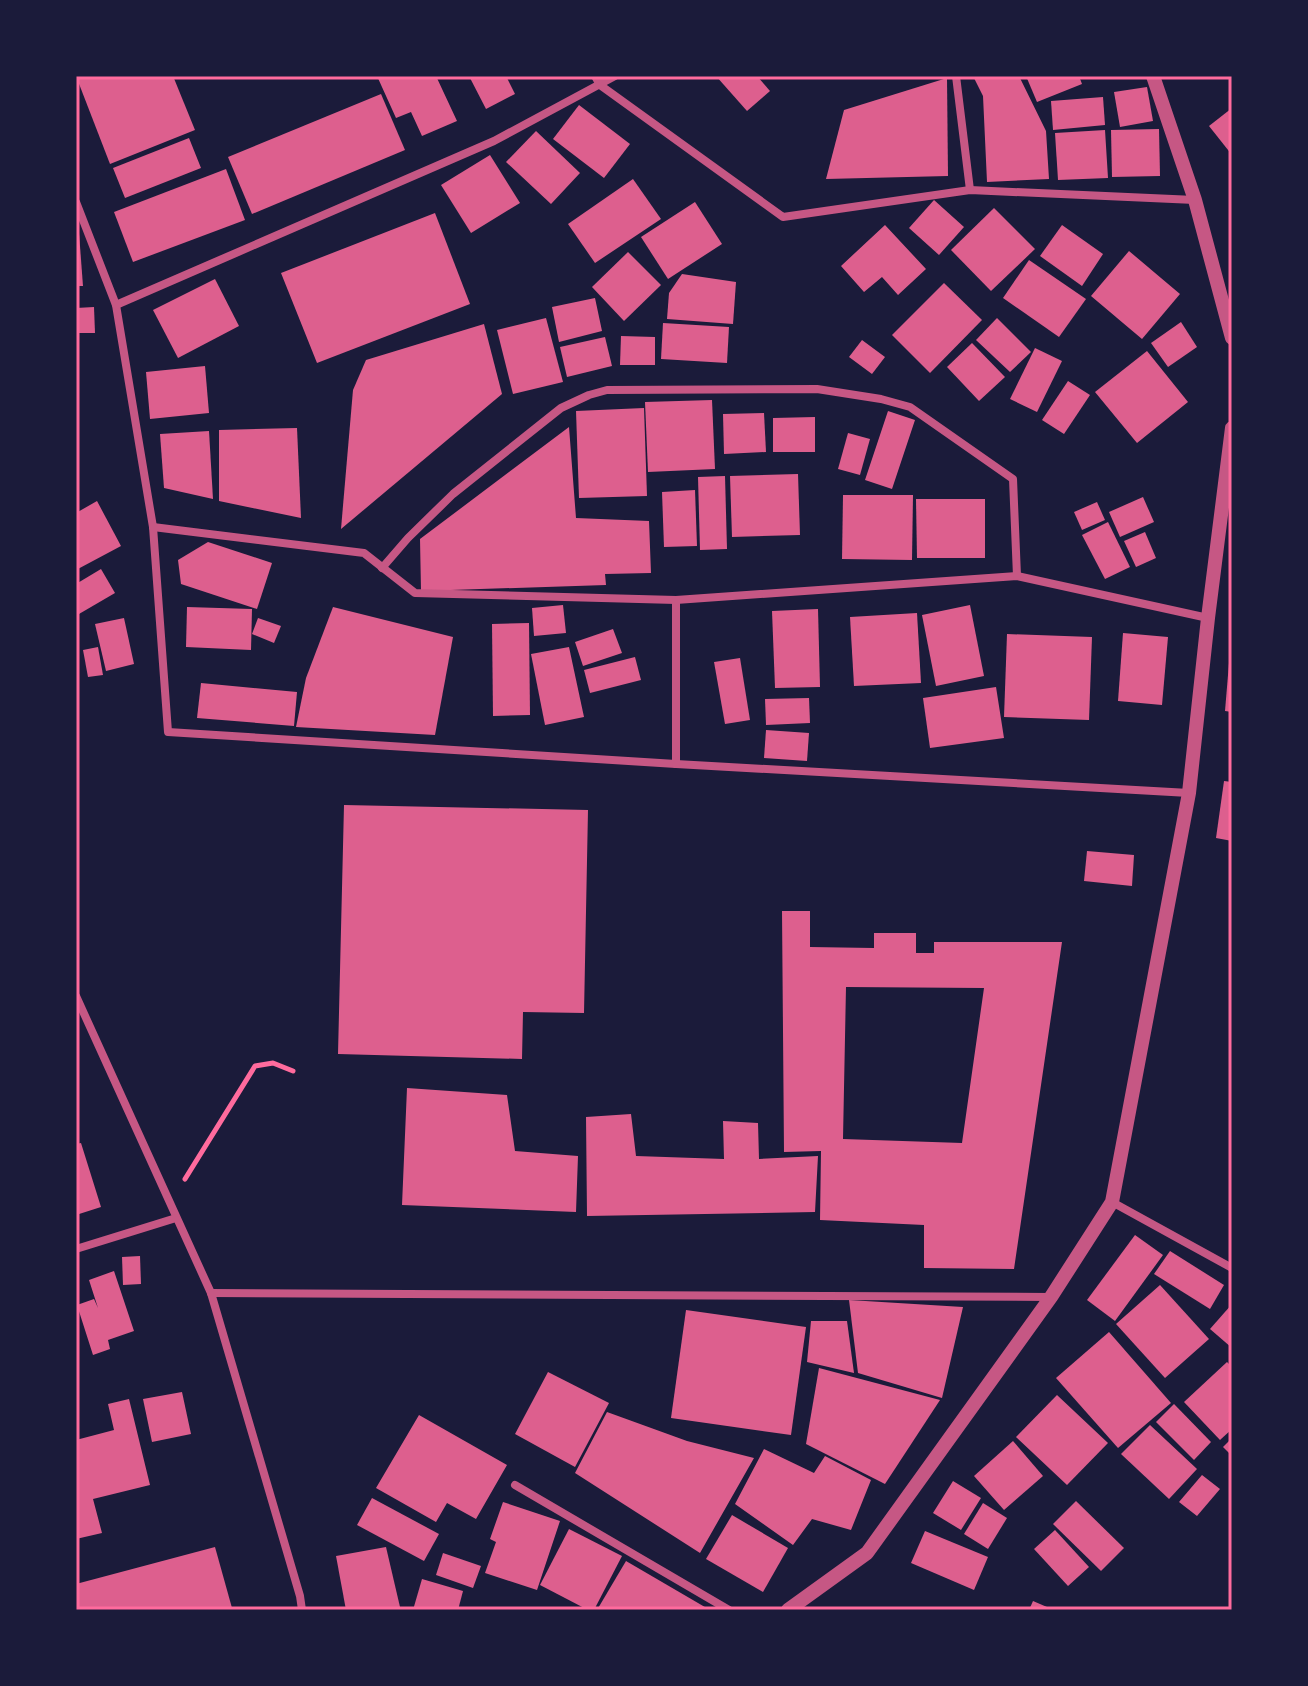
<svg xmlns="http://www.w3.org/2000/svg" width="1308" height="1686" viewBox="0 0 1308 1686" font-family="'Alegreya Sans',sans-serif">
	<style>
		.building { fill: #dd5f8e; fill-rule: evenodd }
		.lines { fill: none; stroke-linecap: round; stroke-linejoin: round }
		.path { stroke: #ff6b9d; stroke-width: 5 }
		.minor { stroke: #c65784; stroke-width: 8 }
		.tertiary { stroke: #c65784; stroke-width: 14 }
		.neatline { fill: none; stroke: #ff6b9d; stroke-width: 3 }
	</style>
	<rect width="100%" height="100%" fill="#1b1b3a"/>
	<g class="building">
		<polygon points="76,76 173,76 195,130 110,164"/>
		<polygon points="377,76 436,76 457,121 422,136 411,112 396,118"/>
		<polygon points="469,76 506,76 515,94 486,109"/>
		<polygon points="716,76 757,76 770,91 747,111"/>
		<polygon points="973,76 1019,76 1046,131 1049,179 987,182 983,96"/>
		<polygon points="1026,76 1079,76 1082,84 1037,102"/>
		<polygon points="947,78 948,176 826,179 844,110"/>
		<polygon points="1147,87 1153,121 1120,127 1114,92"/>
		<polygon points="381,94 405,150 252,214 228,157"/>
		<polygon points="1103,97 1105,125 1053,130 1051,101"/>
		<polygon points="579,105 630,144 604,178 553,139"/>
		<polygon points="1232,108 1232,155 1209,126"/>
		<polygon points="1159,129 1160,176 1112,177 1111,130"/>
		<polygon points="1105,130 1108,178 1058,180 1055,133"/>
		<polygon points="536,131 580,173 551,204 506,162"/>
		<polygon points="189,138 201,168 125,198 113,168"/>
		<polygon points="490,155 520,203 471,233 441,185"/>
		<polygon points="226,169 245,220 133,262 114,212"/>
		<polygon points="633,179 661,219 595,263 568,224"/>
		<polygon points="934,200 964,227 939,255 909,228"/>
		<polygon points="695,202 722,244 668,279 641,237"/>
		<polygon points="994,208 1035,249 991,291 951,250"/>
		<polygon points="435,213 470,304 317,363 281,273"/>
		<polygon points="885,225 926,269 898,295 882,277 864,292 841,266"/>
		<polygon points="1062,225 1103,254 1082,286 1040,256"/>
		<polygon points="76,233 79,233 83,286 76,286"/>
		<polygon points="1129,251 1180,294 1142,339 1091,296"/>
		<polygon points="628,252 661,285 624,321 592,287"/>
		<polygon points="1029,260 1086,299 1059,337 1003,298"/>
		<polygon points="682,274 736,282 733,324 667,319 669,293"/>
		<polygon points="215,279 239,326 178,358 153,310"/>
		<polygon points="944,283 982,320 930,373 892,335"/>
		<polygon points="595,298 602,331 559,342 552,307"/>
		<polygon points="94,307 95,333 76,333 76,308"/>
		<polygon points="546,318 563,382 513,394 497,330"/>
		<polygon points="997,318 1031,352 1010,372 976,340"/>
		<polygon points="1181,322 1197,347 1168,367 1151,343"/>
		<polygon points="663,323 729,327 727,363 661,359"/>
		<polygon points="484,324 502,394 341,529 353,390 366,360"/>
		<polygon points="621,336 655,337 655,365 620,365"/>
		<polygon points="605,337 612,366 567,377 560,347"/>
		<polygon points="862,340 885,357 872,374 849,357"/>
		<polygon points="972,343 1005,377 979,401 947,367"/>
		<polygon points="1035,348 1062,361 1037,412 1010,399"/>
		<polygon points="1147,351 1188,402 1137,443 1095,392"/>
		<polygon points="205,366 209,413 150,419 146,372"/>
		<polygon points="1068,381 1090,395 1064,434 1042,420"/>
		<polygon points="712,400 715,469 648,472 645,402"/>
		<polygon points="644,408 647,496 579,498 576,411"/>
		<polygon points="888,411 915,420 892,489 865,480"/>
		<polygon points="764,413 766,452 724,454 723,414"/>
		<polygon points="815,417 815,452 773,452 773,418"/>
		<polygon points="569,427 576,518 649,521 651,573 605,574 606,585 421,591 420,539"/>
		<polygon points="297,428 301,518 219,501 219,430"/>
		<polygon points="209,431 213,499 164,488 160,434"/>
		<polygon points="848,433 870,439 860,475 838,469"/>
		<polygon points="798,474 800,535 732,537 730,476"/>
		<polygon points="725,476 727,549 700,550 698,477"/>
		<polygon points="695,490 697,546 664,547 662,492"/>
		<polygon points="843,495 913,495 912,560 842,559"/>
		<polygon points="1143,497 1154,522 1120,537 1109,512"/>
		<polygon points="916,499 985,499 985,558 917,558"/>
		<polygon points="97,501 121,546 76,570 76,513"/>
		<polygon points="1097,502 1105,520 1082,530 1074,512"/>
		<polygon points="1108,522 1130,567 1105,579 1082,535"/>
		<polygon points="1145,532 1156,558 1136,567 1124,541"/>
		<polygon points="208,542 272,563 257,609 181,584 178,560"/>
		<polygon points="101,569 115,593 79,614 76,608 76,584"/>
		<polygon points="563,605 566,633 534,636 532,608"/>
		<polygon points="970,605 984,676 936,686 922,615"/>
		<polygon points="187,607 252,609 251,650 186,647"/>
		<polygon points="333,607 453,637 435,735 296,727 306,678"/>
		<polygon points="818,609 820,687 775,688 772,611"/>
		<polygon points="917,613 921,683 854,686 850,617"/>
		<polygon points="124,618 134,664 106,671 95,624"/>
		<polygon points="258,618 281,626 274,643 252,634"/>
		<polygon points="529,623 530,715 493,716 492,624"/>
		<polygon points="613,629 622,653 583,666 575,642"/>
		<polygon points="1123,633 1168,637 1162,705 1118,701"/>
		<polygon points="1007,634 1092,637 1089,720 1004,717"/>
		<polygon points="98,647 103,675 88,677 83,650"/>
		<polygon points="569,647 584,717 545,725 531,654"/>
		<polygon points="1230,651 1232,651 1232,712 1225,711"/>
		<polygon points="635,657 641,680 590,693 584,670"/>
		<polygon points="740,658 750,720 725,724 714,662"/>
		<polygon points="201,683 297,692 294,726 197,718"/>
		<polygon points="996,687 1004,738 930,748 923,698"/>
		<polygon points="809,698 810,723 766,725 765,699"/>
		<polygon points="766,730 809,733 807,761 764,758"/>
		<polygon points="1224,781 1232,782 1232,841 1216,838"/>
		<polygon points="344,805 588,810 584,1013 523,1012 522,1059 338,1054"/>
		<polygon points="1087,851 1134,855 1132,886 1084,881"/>
		<path d="M782,911H810V947L874,948V933H916V953H934V942H1062L1014,1269L924,1268V1225L820,1220L821,1151L784,1152ZM846,987L984,988L962,1143L843,1139Z"/>
		<polygon points="407,1088 507,1095 515,1151 578,1156 576,1212 402,1205"/>
		<polygon points="631,1114 636,1156 724,1159 723,1121 758,1123 759,1159 818,1156 815,1212 587,1216 586,1117"/>
		<polygon points="81,1143 101,1207 76,1215 76,1144"/>
		<polygon points="1135,1235 1163,1255 1115,1321 1087,1300"/>
		<polygon points="1170,1251 1224,1285 1210,1309 1154,1274"/>
		<polygon points="140,1256 141,1284 123,1285 122,1257"/>
		<polygon points="114,1271 134,1331 108,1340 110,1349 93,1355 77,1305 94,1299 98,1308 89,1280"/>
		<polygon points="1160,1285 1209,1339 1165,1378 1116,1324"/>
		<polygon points="849,1300 963,1307 942,1398 858,1373"/>
		<polygon points="1232,1304 1232,1348 1210,1329"/>
		<polygon points="686,1310 806,1327 791,1435 671,1418"/>
		<polygon points="811,1321 847,1321 854,1373 807,1362"/>
		<polygon points="1109,1332 1171,1403 1118,1448 1056,1378"/>
		<polygon points="1227,1362 1232,1367 1232,1429 1220,1440 1184,1402"/>
		<polygon points="819,1368 940,1400 885,1484 806,1444"/>
		<polygon points="548,1372 609,1403 575,1467 515,1434"/>
		<polygon points="182,1392 191,1434 152,1442 143,1399"/>
		<polygon points="1057,1395 1108,1443 1067,1485 1016,1437"/>
		<polygon points="129,1399 150,1485 93,1499 102,1533 76,1539 76,1440 114,1430 108,1404"/>
		<polygon points="1174,1404 1211,1442 1194,1460 1156,1422"/>
		<polygon points="607,1412 687,1441 754,1458 700,1553 575,1473"/>
		<polygon points="419,1415 507,1465 476,1519 447,1503 436,1522 376,1488"/>
		<polygon points="1150,1425 1197,1469 1169,1499 1121,1454"/>
		<polygon points="1232,1438 1232,1456 1223,1447"/>
		<polygon points="1013,1441 1043,1476 1004,1510 974,1476"/>
		<polygon points="764,1449 814,1473 825,1456 871,1480 851,1530 812,1519 793,1545 735,1504"/>
		<polygon points="1202,1475 1220,1489 1197,1516 1179,1502"/>
		<polygon points="953,1481 981,1498 961,1530 933,1513"/>
		<polygon points="372,1498 439,1534 424,1561 357,1525"/>
		<polygon points="1076,1501 1124,1548 1101,1571 1053,1524"/>
		<polygon points="503,1502 560,1521 537,1590 485,1573 496,1542 490,1539"/>
		<polygon points="983,1503 1007,1518 988,1549 964,1534"/>
		<polygon points="732,1515 788,1548 763,1592 706,1559"/>
		<polygon points="569,1529 622,1556 594,1610 588,1610 540,1585"/>
		<polygon points="1055,1530 1089,1567 1068,1586 1034,1549"/>
		<polygon points="925,1531 988,1557 974,1590 911,1563"/>
		<polygon points="215,1547 232,1608 226,1610 79,1610 76,1599 76,1584"/>
		<polygon points="386,1547 400,1607 388,1610 346,1610 336,1556"/>
		<polygon points="443,1553 481,1566 473,1588 436,1575"/>
		<polygon points="626,1561 710,1610 597,1610"/>
		<polygon points="422,1579 463,1591 458,1610 413,1610"/>
		<polygon points="1033,1601 1054,1610 1029,1610"/>
	</g>
	<g class="lines">
		<polyline class="path" points="185,1179 255,1066 273,1063 293,1071"/>
		<g class="minor">
			<polyline points="595,76 600,85 783,217 970,190 1195,200"/>
			<polyline points="956,76 970,190"/>
			<polyline points="76,202 116,305 153,527 168,732 676,764 1189,793"/>
			<polyline points="116,305 494,141 615,76"/>
			<polyline points="153,527 364,553 415,593 676,600 1017,576 1208,618"/>
			<polyline points="382,568 408,538 453,494 561,408 589,395 607,390 817,389 881,399 910,407 1013,479 1017,576"/>
			<polyline points="676,764 676,600"/>
			<polyline points="76,996 211,1293 300,1596 302,1610"/>
			<polyline points="1112,1202 1232,1268"/>
			<polyline points="76,1249 176,1218"/>
			<polyline points="211,1293 1050,1297"/>
			<polyline points="515,1485 729,1610"/>
		</g>
		<g class="tertiary">
			<polyline points="1153,76 1195,200 1232,338"/>
			<polyline points="788,1610 867,1553 1051,1297 1112,1202 1189,793 1208,618 1232,428"/>
		</g>
	</g>
	<rect width="1308" height="1686" fill="none" stroke="#1b1b3a" stroke-width="156"/>
	<rect x="78" y="78" width="1152" height="1530" class="neatline"/>
</svg>
